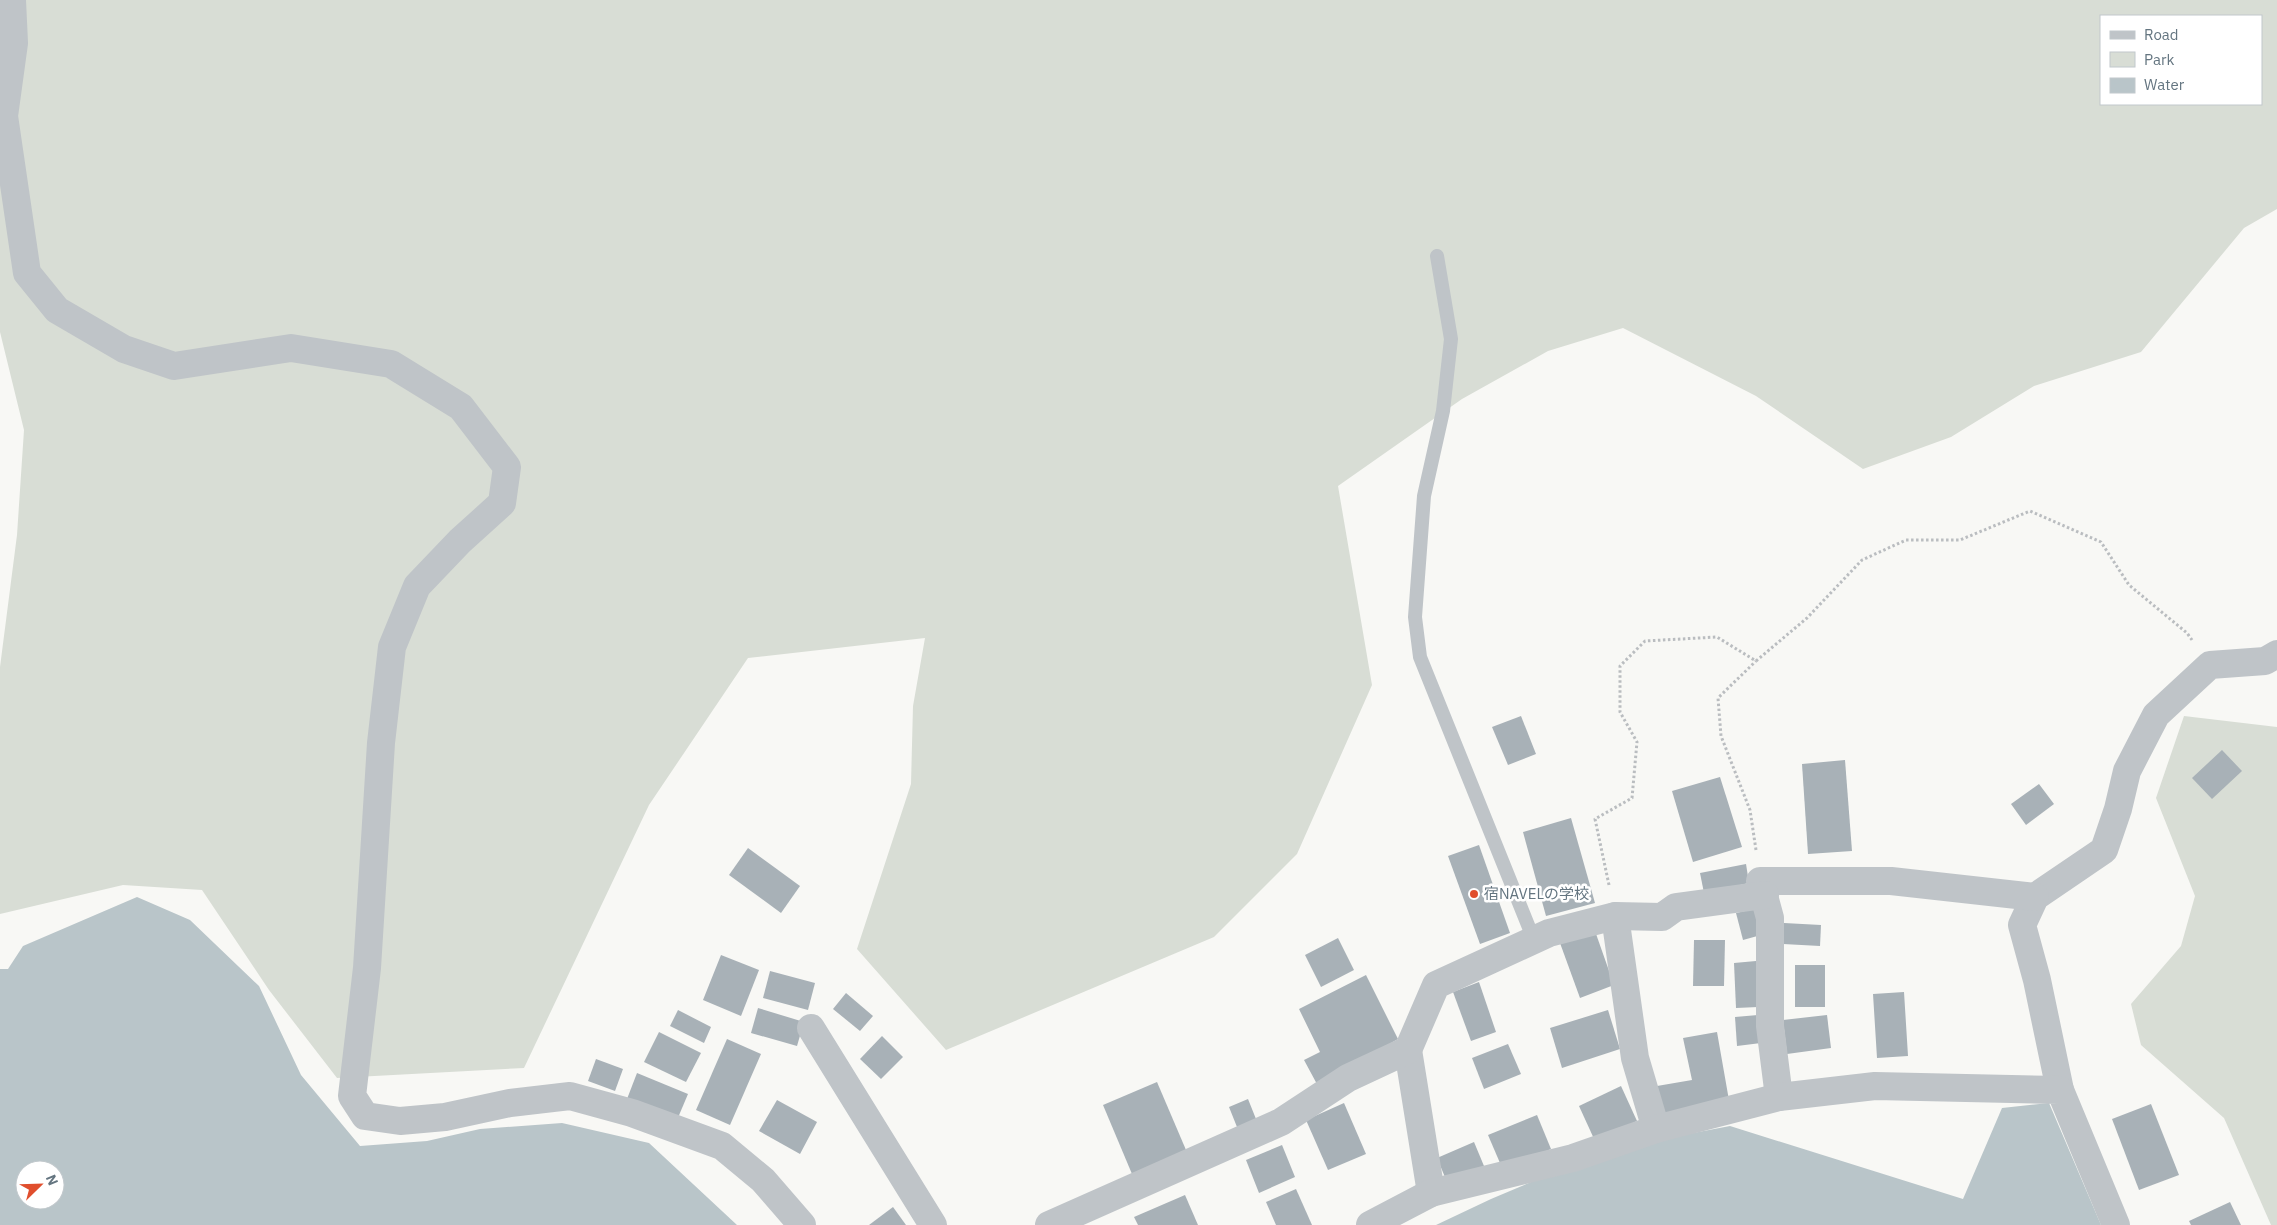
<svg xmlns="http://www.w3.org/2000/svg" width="2277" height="1225" viewBox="0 0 2277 1225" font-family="'IBM Plex Sans','Noto Sans JP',sans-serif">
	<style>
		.green { fill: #d8ddd5; fill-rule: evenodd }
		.water { fill: #b9c5c9; fill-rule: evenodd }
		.building { fill: #a8b1b7 }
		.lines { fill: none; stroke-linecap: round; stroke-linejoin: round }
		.path { stroke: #babdc0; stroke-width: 3; stroke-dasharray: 2.5 2.5; stroke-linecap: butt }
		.lane { stroke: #bfc4c8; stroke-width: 14 }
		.street { stroke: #bfc4c8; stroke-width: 28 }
		.poi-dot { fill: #e04e2d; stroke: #fff; stroke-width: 2 }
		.labels { text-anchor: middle; stroke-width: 5; stroke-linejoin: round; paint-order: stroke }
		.poi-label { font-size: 15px; fill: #647580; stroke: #fff; text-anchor: start }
	</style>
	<rect width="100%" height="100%" fill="#f8f8f5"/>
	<g class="green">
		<path d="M0,0H2277V209L2244,228L2141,352L2034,386L1951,437L1863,469L1756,396L1623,328L1548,351L1462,399L1338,486L1372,685L1297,854L1214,937L946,1050L857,949L911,784L913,706L925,638L748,658L649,805L524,1068L337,1078L269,990L202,890L123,885L0,914V667L17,535L24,430L0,332ZM2101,16H2261V104H2101Z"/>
		<polygon points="2184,716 2277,727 2277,1225 2271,1225 2224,1118 2141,1045 2131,1004 2181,946 2195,896 2156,798"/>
	</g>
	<g class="water">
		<path d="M137,897L190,920L259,986L301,1075L360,1146L427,1141L480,1129L562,1123L649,1143L737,1225H0V969H8L23,946ZM25,1170H55V1200H25Z"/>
		<polygon points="2049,1103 2101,1225 1436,1225 1491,1199 1609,1149 1730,1126 1963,1199 2002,1108"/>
	</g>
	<g class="building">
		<polygon points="1521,716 1536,754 1508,765 1492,727"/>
		<polygon points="2222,750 2242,771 2212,799 2192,778"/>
		<polygon points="1845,760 1852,851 1808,854 1802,764"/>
		<polygon points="1720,777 1742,847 1693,862 1672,791"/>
		<polygon points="2039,784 2054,804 2026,825 2011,804"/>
		<polygon points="1571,818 1595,903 1546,916 1523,832"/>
		<polygon points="1479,845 1510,933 1480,944 1448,856"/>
		<polygon points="748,848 800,886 781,913 729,875"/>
		<polygon points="1746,864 1749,883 1704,893 1700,873"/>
		<polygon points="1754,909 1761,935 1743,940 1736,913"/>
		<polygon points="1784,923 1821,925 1820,946 1783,944"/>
		<polygon points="1595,931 1614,985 1580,998 1560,943"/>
		<polygon points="1338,938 1354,970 1321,987 1305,955"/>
		<polygon points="1694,940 1725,940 1724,986 1693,986"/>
		<polygon points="721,955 759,970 741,1016 703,1000"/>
		<polygon points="1756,961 1758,1007 1736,1008 1734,963"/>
		<rect x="1795" y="965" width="30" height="42"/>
		<polygon points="770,971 815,983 808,1010 763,998"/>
		<polygon points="1366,975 1398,1039 1318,1086 1304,1060 1320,1052 1299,1009"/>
		<polygon points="1479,982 1496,1032 1471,1041 1453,992"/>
		<polygon points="1904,992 1908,1056 1877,1058 1873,994"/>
		<polygon points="846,993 873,1016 860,1031 833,1009"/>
		<polygon points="758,1008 804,1022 797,1046 751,1033"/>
		<polygon points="678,1010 711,1027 704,1043 670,1026"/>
		<polygon points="1608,1010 1620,1049 1562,1068 1550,1028"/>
		<polygon points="1758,1015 1761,1043 1737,1046 1735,1017"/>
		<polygon points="1827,1015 1831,1048 1787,1054 1783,1020"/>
		<polygon points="659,1032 701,1053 686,1082 644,1062"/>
		<polygon points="1717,1032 1730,1106 1663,1118 1657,1086 1692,1080 1683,1038"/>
		<polygon points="882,1036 903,1057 881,1079 860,1059"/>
		<polygon points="727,1039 761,1054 730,1125 696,1110"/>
		<polygon points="1508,1044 1521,1074 1484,1089 1472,1058"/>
		<polygon points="596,1059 623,1069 615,1091 588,1081"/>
		<polygon points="637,1073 688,1094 677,1120 627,1099"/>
		<polygon points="1157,1082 1186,1150 1132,1174 1103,1105"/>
		<polygon points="1621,1086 1637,1121 1595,1141 1579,1106"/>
		<polygon points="1248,1099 1258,1124 1239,1132 1229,1107"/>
		<polygon points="777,1100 817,1122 800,1154 759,1131"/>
		<polygon points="1344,1103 1366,1154 1328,1170 1306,1120"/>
		<polygon points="2151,1104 2179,1175 2139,1190 2112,1119"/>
		<polygon points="1537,1115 1551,1149 1503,1170 1488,1135"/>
		<polygon points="1474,1142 1484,1166 1447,1182 1437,1158"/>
		<polygon points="1282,1145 1295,1177 1259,1193 1246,1160"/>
		<polygon points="1296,1189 1312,1225 1276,1225 1266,1202"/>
		<polygon points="1185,1195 1198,1225 1138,1225 1134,1217"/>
		<polygon points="2230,1202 2241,1225 2191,1225 2189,1221"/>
		<polygon points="893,1207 906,1225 869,1225"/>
	</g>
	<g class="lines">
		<g class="path">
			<polyline points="1756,850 1750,810 1721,736 1718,698 1756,661"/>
			<polyline points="1609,885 1595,819 1632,798 1637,742 1620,712 1620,666 1645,641 1717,637 1756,661 1807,618 1862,560 1906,540 1960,540 2030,511 2101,542 2129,585 2187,633 2192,640"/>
		</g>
		<polyline class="lane" points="1437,256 1451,339 1443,411 1424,496 1415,617 1420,657 1534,940"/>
		<g class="street">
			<polyline points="12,0 14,43 4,116 27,273 57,310 124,349 174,366 291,348 391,364 461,407 507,467 502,503 460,541 417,586 392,647 381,743 367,968 352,1096 365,1116 400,1121 445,1117 510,1103 570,1096 632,1113 722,1146 763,1180 802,1225"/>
			<polyline points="1615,916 1635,1058 1656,1129"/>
			<polyline points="811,1028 933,1225"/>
			<polyline points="1408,1050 1431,1193"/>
			<polyline points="2060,1090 2037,980 2022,925 2035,897 2104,850 2118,809 2127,771 2156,715 2210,665 2265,661 2277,654"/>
			<polyline points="1779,1097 1770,1026 1770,918 1760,881 1891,881 2035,897"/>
			<polyline points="1049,1225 1281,1122 1348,1078 1408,1050 1436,985 1549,933 1615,916 1662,917 1676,907 1765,895"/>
			<polyline points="1370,1225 1431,1193 1573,1158 1656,1129 1779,1097 1875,1086 2060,1090 2116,1225"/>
		</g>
	</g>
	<circle class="poi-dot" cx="1474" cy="894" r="5"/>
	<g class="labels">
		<g class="poi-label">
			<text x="1484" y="899">宿NAVELの学校</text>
		</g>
	</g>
	<rect x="2100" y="15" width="162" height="90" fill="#ffffff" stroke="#c1c8cc"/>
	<rect x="2110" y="31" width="25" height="8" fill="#bfc4c8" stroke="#c1c8cc"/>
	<text x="2144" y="40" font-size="15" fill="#647580">Road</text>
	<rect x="2110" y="52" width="25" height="15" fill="#d8ddd5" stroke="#c1c8cc"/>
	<text x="2144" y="65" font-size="15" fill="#647580">Park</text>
	<rect x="2110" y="78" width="25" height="15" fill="#b9c5c9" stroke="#c1c8cc"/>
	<text x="2144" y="90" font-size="15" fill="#647580">Water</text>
	<g transform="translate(40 1185) rotate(67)"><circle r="24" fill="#ffffff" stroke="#c1c8cc"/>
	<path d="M0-4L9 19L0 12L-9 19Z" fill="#e04e2d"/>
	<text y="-8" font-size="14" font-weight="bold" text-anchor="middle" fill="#647580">N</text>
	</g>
</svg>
